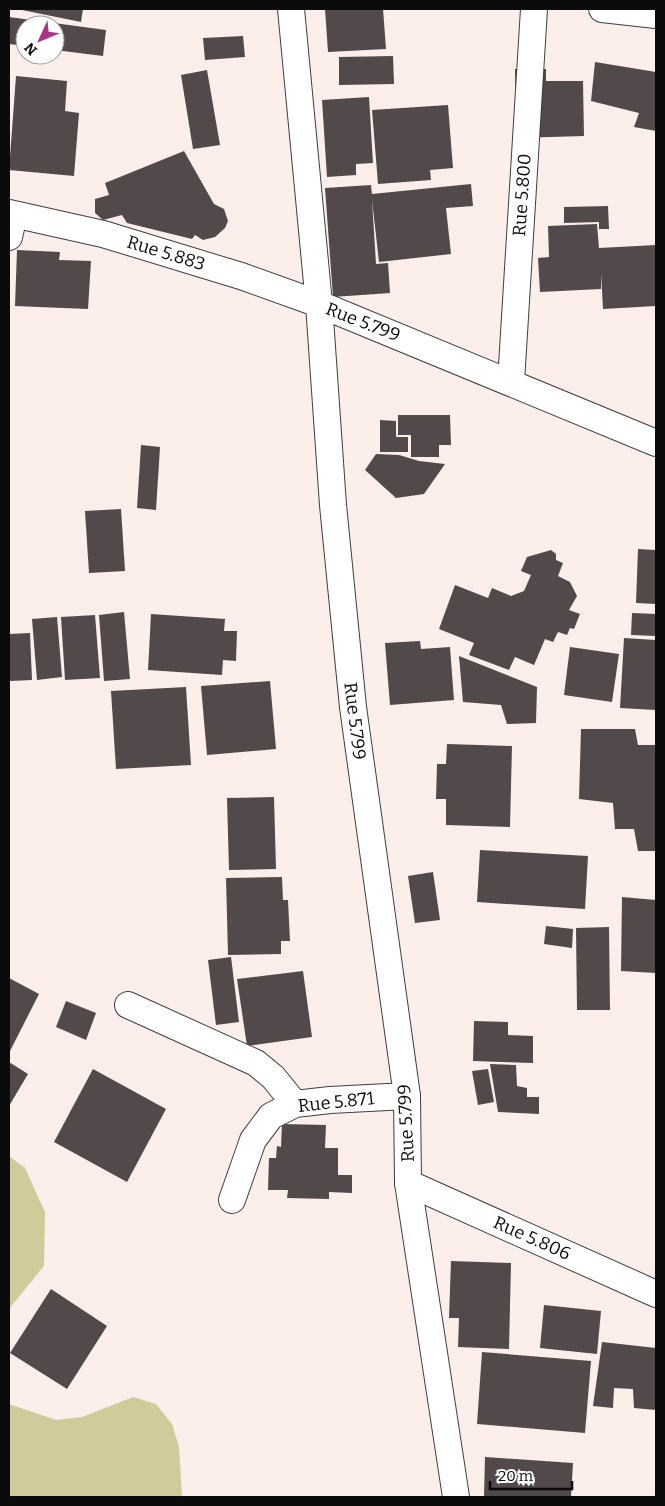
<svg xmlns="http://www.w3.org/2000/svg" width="665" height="1506" viewBox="0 0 665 1506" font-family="Bitter,serif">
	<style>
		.forest { fill: #d0cb9b }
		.building { fill: #52494b }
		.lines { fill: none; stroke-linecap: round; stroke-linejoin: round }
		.minor-casing { stroke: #3e3e3e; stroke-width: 28 }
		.minor { stroke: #fff; stroke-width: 26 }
		.labels { text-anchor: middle; stroke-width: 5; stroke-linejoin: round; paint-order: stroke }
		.street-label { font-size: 18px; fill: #0b0b0b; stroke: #fff }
	</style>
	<rect width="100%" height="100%" fill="#fceeeb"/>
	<g class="forest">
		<polygon points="9,1156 25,1168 45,1212 44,1266 9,1309"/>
		<polygon points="133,1397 156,1404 172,1424 179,1447 182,1497 9,1497 9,1404 56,1420 82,1417"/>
	</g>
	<g class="building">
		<polygon points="17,9 83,9 81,22"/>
		<polygon points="325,9 383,9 386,49 328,52"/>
		<polygon points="9,17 106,30 103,56 55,50 55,25 25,25 25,46 9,44"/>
		<polygon points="243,36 245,57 205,60 203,38"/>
		<polygon points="393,56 394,84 339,85 339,57"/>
		<polygon points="595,62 656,72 656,131 634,127 639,113 591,101"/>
		<polygon points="515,69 546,69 546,81 583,81 584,136 516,138"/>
		<polygon points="207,70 220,145 193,149 181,75"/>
		<polygon points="16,76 67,81 65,111 79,113 74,176 9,170"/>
		<polygon points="369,97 373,163 356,164 356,175 327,177 322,100"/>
		<polygon points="448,105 453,168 430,170 431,180 378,184 372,110"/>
		<polygon points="184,151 214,204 224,209 228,221 225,228 215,237 203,240 195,235 192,239 127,223 122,215 103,220 95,213 95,199 109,195 105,183"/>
		<polygon points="471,184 473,206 446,208 451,254 379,262 372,200 376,264 388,263 390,293 333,297 325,188 371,185 372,194"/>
		<polygon points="608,206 609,229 599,229 599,222 564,223 564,207"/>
		<polygon points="597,224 599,248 656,245 656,306 603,309 601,273 601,289 540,292 538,258 549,257 548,226"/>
		<polygon points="17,250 60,252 59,260 91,261 88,309 15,306"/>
		<polygon points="398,415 450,415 451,445 439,445 439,457 411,457 411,435 398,435"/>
		<polygon points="380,420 396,421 396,437 408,437 408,452 380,452"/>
		<polygon points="141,445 160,447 156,510 137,508"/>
		<polygon points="376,454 399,455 419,461 445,464 424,494 396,498 365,470"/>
		<polygon points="121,509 125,571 89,573 85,511"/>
		<polygon points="638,549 656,550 656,604 636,603"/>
		<polygon points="551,550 556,554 556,560 563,563 558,576 570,582 577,596 569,610 580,614 574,629 570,628 567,635 558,632 553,642 545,639 534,665 515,657 509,670 469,655 474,643 439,629 455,585 488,598 492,588 511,596 524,591 531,575 521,571 527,557"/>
		<polygon points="124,612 130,679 104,681 99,615"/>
		<polygon points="632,613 656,614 656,636 631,635"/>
		<polygon points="151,614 225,619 224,631 237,631 236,661 223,660 222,675 148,670"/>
		<polygon points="95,615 100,678 65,680 61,617"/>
		<polygon points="57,617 62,677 37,680 32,619"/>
		<polygon points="30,633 32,680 10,681 9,634"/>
		<polygon points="624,638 656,640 656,710 620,708"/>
		<polygon points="420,641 421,649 450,647 454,700 390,705 385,643"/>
		<polygon points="570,647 619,654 612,702 564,695"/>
		<polygon points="459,656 537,687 536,723 507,724 501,705 463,702"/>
		<polygon points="270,681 276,749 207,755 201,686"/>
		<polygon points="186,687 191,765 116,769 111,691"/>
		<polygon points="581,729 635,729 638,745 656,745 656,851 638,851 634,829 615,829 613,803 579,799"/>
		<polygon points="447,744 512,746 510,827 446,825 446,799 436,799 437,764 446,764"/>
		<polygon points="274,797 276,869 229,870 227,798"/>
		<polygon points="480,850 588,856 585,909 477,902"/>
		<polygon points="433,872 440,920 415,923 408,876"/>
		<polygon points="282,877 283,900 288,900 290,941 281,941 281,954 228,955 226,878"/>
		<polygon points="622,897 656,900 656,973 621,971"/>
		<polygon points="546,926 573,929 572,948 544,944"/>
		<polygon points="609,927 610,1010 577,1010 576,928"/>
		<polygon points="231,957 239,1022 216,1025 208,960"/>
		<polygon points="303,971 312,1037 247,1046 237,979"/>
		<polygon points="9,978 39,994 9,1053"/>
		<polygon points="66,1001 96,1013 86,1040 56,1027"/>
		<polygon points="474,1021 508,1022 508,1035 533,1036 533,1063 473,1061"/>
		<polygon points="9,1062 28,1074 9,1106"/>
		<polygon points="490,1064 516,1065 517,1086 527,1088 527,1097 539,1097 539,1114 498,1112"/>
		<polygon points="93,1069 166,1109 127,1182 54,1142"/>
		<polygon points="488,1069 494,1102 478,1105 472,1071"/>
		<polygon points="282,1124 326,1125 325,1148 338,1148 338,1175 352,1175 352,1193 329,1192 329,1199 287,1198 288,1190 268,1190 269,1158 276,1158 277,1146 281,1147"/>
		<polygon points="451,1261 511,1263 509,1349 458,1347 459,1318 449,1318"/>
		<polygon points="51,1289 107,1326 67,1389 10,1353"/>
		<polygon points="544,1305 601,1311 597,1354 540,1348"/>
		<polygon points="602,1342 656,1348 656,1410 634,1408 633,1389 614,1388 613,1408 593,1406"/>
		<polygon points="482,1352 591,1361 585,1433 477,1424"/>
		<polygon points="485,1457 573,1463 571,1497 484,1497"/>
	</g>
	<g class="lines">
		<g class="minor-casing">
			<g id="minor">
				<polyline points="602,9 656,15"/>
				<polyline points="9,213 103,234 241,276 319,304 291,9"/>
				<polyline points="9,237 14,215"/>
				<polyline points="511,382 534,9"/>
				<polyline points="128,1005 256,1063 273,1077 295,1104"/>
				<polyline points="408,1183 656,1294"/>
				<polyline points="232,1200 253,1140 271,1116 295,1104 330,1100 407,1096"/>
				<polyline points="456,1497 408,1183 407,1096 353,707 333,505 319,304 656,443"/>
			</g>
		</g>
		<use href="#minor" class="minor"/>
	</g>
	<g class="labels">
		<g class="street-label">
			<text transform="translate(522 195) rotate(-86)" y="6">Rue 5.800</text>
			<text transform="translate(166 253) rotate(17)" y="6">Rue 5.883</text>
			<text transform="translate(363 322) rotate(21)" y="6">Rue 5.799</text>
			<text transform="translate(355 721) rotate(83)" y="6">Rue 5.799</text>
			<text transform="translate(336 1102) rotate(-6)" y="6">Rue 5.871</text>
			<text transform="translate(406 1123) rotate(-93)" y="6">Rue 5.799</text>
			<text transform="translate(532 1238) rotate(24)" y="6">Rue 5.806</text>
		</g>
	</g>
	<rect width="665" height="1506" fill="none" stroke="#0b0b0b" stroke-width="20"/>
	<g transform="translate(40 40) rotate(226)"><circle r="24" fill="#ffffff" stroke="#9d9d9d"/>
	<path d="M0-4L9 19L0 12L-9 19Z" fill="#a73685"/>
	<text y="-8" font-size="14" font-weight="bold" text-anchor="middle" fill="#0b0b0b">N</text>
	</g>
	<path d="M490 1481v8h82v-8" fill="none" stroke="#0b0b0b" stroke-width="2.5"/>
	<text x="498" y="1481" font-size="15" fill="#0b0b0b" stroke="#ffffff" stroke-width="4" paint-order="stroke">20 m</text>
</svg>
